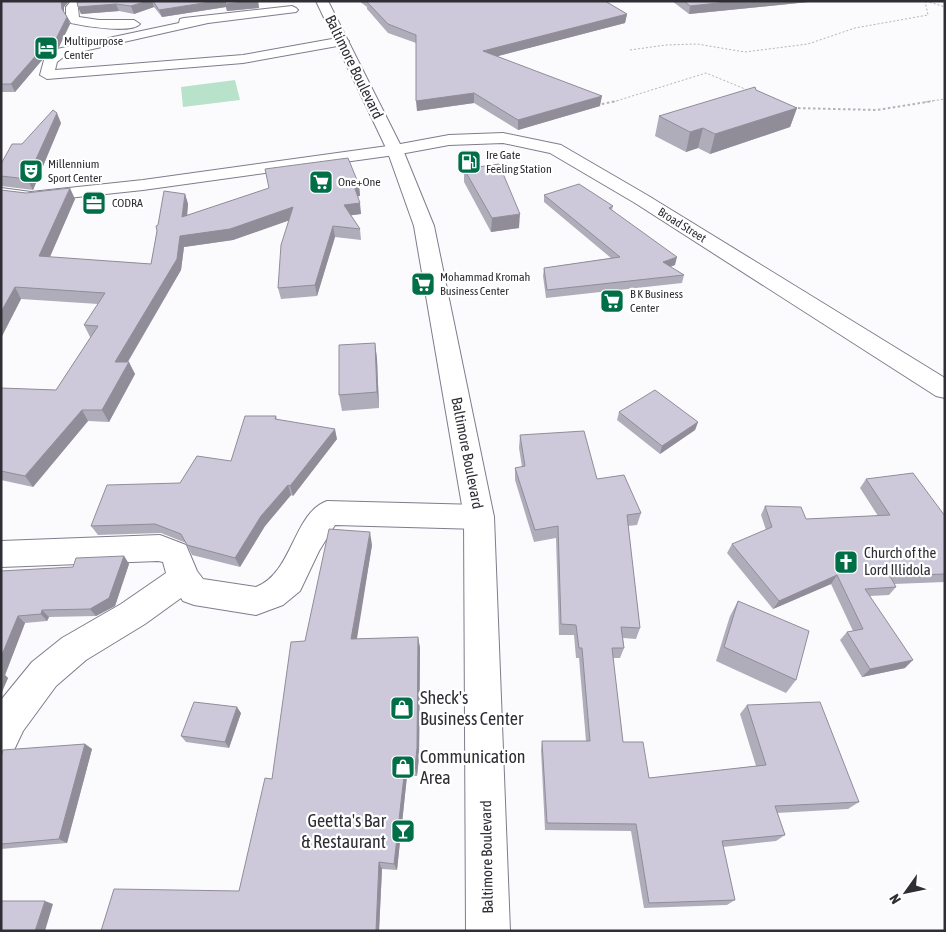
<svg xmlns="http://www.w3.org/2000/svg" width="946" height="932" viewBox="0 0 946 932" font-family="'Asap Condensed',sans-serif">
	<style>
		.green { fill: #b8e2ca }
		.lines { fill: none; stroke-linecap: round; stroke-linejoin: round }
		.minor-casing { stroke: #7f7c8c; stroke-width: 2 }
		.highway-casing { stroke: #7f7c8c; stroke-width: 2 }
		.path-far1 { stroke: #b3b3b8; stroke-width: 1; stroke-dasharray: 2 2; stroke-linecap: butt }
		.path { stroke: #b3b3b8; stroke-width: 2; stroke-dasharray: 2.5 2.5; stroke-linecap: butt }
		.minor { fill: #fff; fill-rule: evenodd }
		.highway { fill: #fff; fill-rule: evenodd }
		.wall { fill: #b0adbb }
		.shaded-wall { fill: #908d99 }
		.building { fill: #cdc9da; stroke: #908d99 }
		.labels { text-anchor: middle; stroke-width: 4.5; stroke-linejoin: round; paint-order: stroke }
		.far-poi-label { font-size: 12px; fill: #2f2e35; stroke: #fff; text-anchor: start }
		.far-street-label { font-size: 12px; fill: #2f2e35; stroke: #fff }
		.street-label { font-size: 15px; fill: #2f2e35; stroke: #fff }
		.poi-label { font-size: 15px; fill: #2f2e35; stroke: #fff; text-anchor: start }
		.near-poi-label { font-size: 18px; fill: #2f2e35; stroke: #fff; text-anchor: start }
	</style>
	<rect width="100%" height="100%" fill="#fbfbfe"/>
	<polygon class="green" points="235,80 240,100 183,107 181,87"/>
	<g class="lines">
		<g class="minor-casing">
			<g id="minor">
				<path d="M71,1H84L78,8L79,17L99,20H134L140,24C131,34 84,26 71,23L66,15V7Z"/>
				<polygon points="292,6 296,8 298,10 296,12 208,23 66,55 57,62 55,70 243,55 343,37 349,41 343,45 243,63 47,79 40,75 44,60 57,49 179,23 180,19 184,18"/>
				<polygon points="503,133 561,145 647,195 945,378 945,398 936,396 635,203 550,153 503,143 449,145 395,155 143,190 31,202 1,198 1,188 31,192 143,180 395,145 449,135"/>
				<path d="M327,501L479,505L489,509L494,517L489,525L479,529L335,525L319,551L300,591L283,605L256,615L194,605L183,601L181,598L145,624L86,660L56,686L23,731L14,750L1,755V700L32,662L62,638L121,604L166,573L163,562L158,561L1,567V541L160,535L186,545L197,571L203,579L256,587C293,573 293,513 327,501Z"/>
			</g>
		</g>
		<g class="highway-casing">
			<polygon id="highway" points="316,1 328,1 403,150 434,226 494,517 510,931 466,931 464,517 414,226 387,150"/>
		</g>
		<g class="path-far1">
			<polyline points="926,1 945,7"/>
			<polyline points="630,50 666,45 697,44 745,52 808,44 855,28 928,15 925,1"/>
			<polyline points="613,102 706,73 750,91"/>
			<polyline points="925,102 945,99"/>
		</g>
		<g class="path">
			<polyline points="597,105 617,101"/>
			<polyline points="793,108 877,110 933,101"/>
		</g>
		<use href="#minor" class="minor"/>
		<use href="#highway" class="highway"/>
	</g>
	<g class="wall">
		<polygon points="1,1 69,1 64,7 64,13 70,24 59,47 43,59 15,92 1,92"/>
		<polygon points="78,1 258,1 259,8 227,11 226,7 162,17 154,7 134,14 119,11 81,14"/>
		<polygon points="359,1 605,1 627,14 625,23 497,56 600,106 518,130 474,103 417,111 416,43 388,33 367,9 367,7"/>
		<polygon points="672,1 818,1 689,14"/>
		<polygon points="756,90 797,108 790,127 710,154 698,148 686,152 655,136 659,116"/>
		<polygon points="61,123 33,190 1,186 1,164 22,144"/>
		<polygon points="464,169 519,228 491,232 464,182"/>
		<polygon points="359,185 360,196 357,196 361,214 351,215 360,229 361,240 335,237 317,296 281,299 278,288 289,220 233,240 184,247 181,270 128,362 135,374 109,422 88,421 33,487 1,480 1,388 56,390 91,337 90,337 84,325 98,304 21,299 1,338 1,190 75,199 50,257 151,264 158,225 185,194 188,204 187,215"/>
		<polygon points="544,195 613,206 612,210 675,265 670,267 684,275 682,283 546,298 543,276 544,268 611,258 544,202"/>
		<polygon points="375,343 377,359 379,408 342,411 339,395"/>
		<polygon points="619,412 698,422 695,430 660,454 617,420"/>
		<polygon points="276,416 277,420 337,439 293,496 291,495 265,526 240,567 192,555 186,543 161,533 98,535 91,526 180,483 231,461"/>
		<polygon points="520,435 597,479 641,513 637,525 628,526 640,628 636,639 623,638 624,648 620,658 613,658 623,742 649,778 756,766 740,714 747,705 859,802 848,809 777,813 785,835 776,841 723,847 735,900 727,905 644,908 631,831 545,830 541,750 542,741 586,741 579,658 576,658 574,635 559,635 556,538 534,542 515,480 515,468 522,467 519,448"/>
		<polygon points="866,479 945,516 945,582 894,584 896,587 889,595 870,596 905,668 862,677 840,640 847,632 853,631 831,584 773,609 727,553 732,544 766,530 761,515 765,506 806,519 878,516 860,488"/>
		<polygon points="372,545 356,639 418,637 420,648 419,757 417,776 407,776 397,870 382,869 379,931 101,931 239,891 272,779 305,641"/>
		<polygon points="124,556 129,564 115,606 96,616 49,617 47,621 25,623 5,675 8,678 1,694 1,571 73,567"/>
		<polygon points="738,601 796,680 786,693 716,661 730,616"/>
		<polygon points="241,713 229,748 186,742 181,736"/>
		<polygon points="85,744 92,749 67,843 1,849 1,757"/>
	</g>
	<g class="shaded-wall">
		<polygon points="61,1 69,1 64,7 64,16 62,9"/>
		<polygon points="147,1 152,1 154,7 134,14 131,6"/>
		<polygon points="216,1 258,1 259,8 227,11 226,7 162,17 159,10"/>
		<polygon points="736,1 818,1 689,14 690,6"/>
		<polygon points="116,4 119,11 81,14 78,7"/>
		<polygon points="627,14 625,23 483,60 483,51"/>
		<polygon points="67,17 70,24 59,47 43,59 15,92 11,84"/>
		<polygon points="474,93 474,103 417,111 416,101"/>
		<polygon points="602,96 600,106 518,130 518,120"/>
		<polygon points="797,108 790,127 710,154 715,134"/>
		<polygon points="57,113 61,123 33,190 27,179"/>
		<polygon points="703,128 698,148 686,152 690,132"/>
		<polygon points="359,185 360,196 355,197 354,186"/>
		<polygon points="70,188 75,199 45,268 39,256"/>
		<polygon points="185,194 188,204 186,228 182,217"/>
		<polygon points="360,203 361,214 346,216 344,205"/>
		<polygon points="293,207 296,218 233,240 184,247 181,270 121,373 115,362 180,236"/>
		<polygon points="520,214 519,228 491,232 492,218"/>
		<polygon points="333,226 335,237 317,296 315,285"/>
		<polygon points="677,257 675,265 661,270 663,262"/>
		<polygon points="15,287 21,299 1,338 1,312"/>
		<polygon points="375,343 377,359 379,408 377,392"/>
		<polygon points="129,362 135,374 109,422 102,410"/>
		<polygon points="82,410 88,421 33,487 25,476"/>
		<polygon points="698,422 695,430 660,454 662,446"/>
		<polygon points="335,429 337,439 293,496 290,486"/>
		<polygon points="288,485 291,495 265,526 240,567 235,558 261,516"/>
		<polygon points="370,532 372,545 355,651 351,639"/>
		<polygon points="124,556 129,564 115,606 96,616 90,609"/>
		<polygon points="837,575 831,584 773,609 779,601"/>
		<polygon points="42,610 49,617 47,621 41,614"/>
		<polygon points="18,616 25,623 5,675 8,678 1,694 1,657"/>
		<polygon points="418,637 420,648 419,757 417,776 415,768"/>
		<polygon points="913,660 905,668 862,677 870,669"/>
		<polygon points="237,707 241,713 229,748 225,742"/>
		<polygon points="85,744 92,749 67,843 59,839"/>
		<polygon points="405,767 407,776 397,870 394,864"/>
		<polygon points="379,862 382,869 379,931 376,931"/>
		<polygon points="45,901 53,904 45,931 35,931"/>
	</g>
	<g class="building">
		<polygon points="1,1 61,1 62,9 67,17 56,39 40,51 11,84 1,84"/>
		<polygon points="147,1 131,6 116,4 78,7 77,2"/>
		<polygon points="153,1 216,1 159,10"/>
		<polygon points="225,1 253,1 226,4"/>
		<polygon points="366,1 605,1 627,14 483,51 602,96 518,120 474,93 416,101 416,35 388,24"/>
		<polygon points="684,1 736,1 690,6"/>
		<polygon points="755,87 756,90 797,108 715,134 703,128 690,132 659,116"/>
		<polygon points="53,110 57,113 27,179 1,176 1,164 12,144 22,144"/>
		<polygon points="348,158 359,185 354,186 360,203 344,205 360,229 333,226 315,285 278,288 281,245 293,207 230,229 180,236 177,259 115,362 129,362 102,410 82,410 25,476 1,471 1,388 56,390 98,326 84,325 105,293 15,287 1,312 1,190 26,193 70,188 39,256 151,264 157,231 156,226 158,225 164,191 185,194 182,217 269,188 265,169"/>
		<polygon points="499,164 520,214 492,218 464,169"/>
		<polygon points="579,184 613,206 609,208 677,257 663,262 684,275 547,290 544,268 620,257 544,195"/>
		<polygon points="375,343 377,392 339,395 339,345"/>
		<polygon points="655,390 698,422 662,446 619,412"/>
		<polygon points="245,416 276,416 275,419 335,429 290,486 288,485 261,516 235,558 187,545 181,534 155,524 91,526 107,485 180,483 197,456 231,461"/>
		<polygon points="584,431 597,479 624,475 641,513 627,515 640,628 621,627 624,648 612,648 623,742 643,742 649,778 766,765 747,705 820,702 859,802 775,806 785,835 722,841 735,900 649,903 636,824 547,823 542,741 590,741 582,648 579,648 576,625 561,624 558,526 535,530 515,468 525,466 520,435"/>
		<polygon points="913,473 945,516 945,574 890,576 896,587 865,589 913,660 870,669 847,632 863,629 837,575 779,601 732,544 772,527 765,506 801,507 806,519 890,515 866,479"/>
		<polygon points="329,529 370,532 351,639 418,637 417,748 415,768 405,767 394,864 379,862 376,931 101,931 114,889 239,891 265,778 272,779 291,642 305,641"/>
		<polygon points="124,556 109,598 90,609 42,610 41,614 18,616 1,657 1,571 73,567 76,558"/>
		<polygon points="738,601 809,631 796,680 724,647"/>
		<polygon points="194,702 237,707 225,742 181,736"/>
		<polygon points="85,744 59,839 1,844 1,757 3,750"/>
		<polygon points="1,901 45,901 35,931 1,931"/>
	</g>
	<defs>
		<g id="hotel-square" transform="scale(1.25)"><rect x="-9" y="-9" width="18" height="18" rx="4" fill="#006e47" stroke="#fff"/><path d="M-6-4.5h1.5V1H6V5H4.5V3h-9V5H-6ZM-4 0a1.8 1.8 0 1 1 3.6 0ZM.5 0V-2.5h3Q6-2.5 6 0Z" fill="#fff"/></g>
		<g id="fuel-square" transform="scale(1.25)"><rect x="-9" y="-9" width="18" height="18" rx="4" fill="#006e47" stroke="#fff"/><path d="M-5.5-6h7V0h2V4h1.3V-2.5L3-4.5l.8-.8L6-3V5H2.5V1h-1V6h-7ZM-4.2-4.7v3.2H.2V-4.7Z" fill="#fff"/></g>
		<g id="theatre-square" transform="scale(1.25)"><rect x="-9" y="-9" width="18" height="18" rx="4" fill="#006e47" stroke="#fff"/><path d="M-5-5.5Q0-4 5-5.5V0Q5 5 0 6Q-5 5-5 0ZM-3.3-2.5H-1v1.5H-3.3ZM1-2.5H3.3v1.5H1ZM-2.8 1Q0 5.5 2.8 1Z" fill="#fff"/></g>
		<g id="supermarket-square" transform="scale(1.25)"><rect x="-9" y="-9" width="18" height="18" rx="4" fill="#006e47" stroke="#fff"/><path d="M-6-5.5h2.5l.6 2H6L4.5 2H-2.5L-4.4-4H-6ZM-1.5 3.2a1.3 1.3 0 1 0 .1 0ZM3 3.2a1.3 1.3 0 1 0 .1 0Z" fill="#fff"/></g>
		<g id="office-square" transform="scale(1.25)"><rect x="-9" y="-9" width="18" height="18" rx="4" fill="#006e47" stroke="#fff"/><path d="M-6-3h4V-5.5h4V-3h4V5H-6ZM-1-4.5V-3h2v-1.5ZM-6 0V1H6V0Z" fill="#fff"/></g>
		<g id="church-square" transform="scale(1.25)"><rect x="-9" y="-9" width="18" height="18" rx="4" fill="#006e47" stroke="#fff"/><path d="M-1.2-6h2.4v3.5h3.3v2.4h-3.3V6h-2.4V-.1h-3.3v-2.4h3.3Z" fill="#fff"/></g>
		<g id="shop-square" transform="scale(1.25)"><rect x="-9" y="-9" width="18" height="18" rx="4" fill="#006e47" stroke="#fff"/><path d="M-5-2.5h2.3a2.7 3.5 0 0 1 5.4 0H5L5.5 6h-11ZM-1.5-2.5h3a1.5 2.3 0 0 0-3 0Z" fill="#fff"/></g>
		<g id="bar-square" transform="scale(1.25)"><rect x="-9" y="-9" width="18" height="18" rx="4" fill="#006e47" stroke="#fff"/><path d="M-6-5H6L.8 .8V4.5H3.5V6h-7V4.5H-.8V.8Z" fill="#fff"/></g>
	</defs>
	<g fill-rule="evenodd">
		<use href="#hotel-square" x="46" y="48"/>
		<use href="#fuel-square" x="469" y="162"/>
		<use href="#theatre-square" x="31" y="171"/>
		<use href="#supermarket-square" x="321" y="182"/>
		<use href="#office-square" x="94" y="203"/>
		<use href="#supermarket-square" x="423" y="284"/>
		<use href="#supermarket-square" x="612" y="301"/>
		<use href="#church-square" x="846" y="562"/>
		<use href="#shop-square" x="402" y="708"/>
		<use href="#shop-square" x="403" y="767"/>
		<use href="#bar-square" x="403" y="831"/>
	</g>
	<g class="labels">
		<g class="far-poi-label">
			<text x="64" y="45">Multipurpose<tspan x="64" dy="14">Center</tspan></text>
			<text x="486" y="159">Ire Gate<tspan x="486" dy="14">Feeling Station</tspan></text>
			<text x="48" y="168">Millennium<tspan x="48" dy="14">Sport Center</tspan></text>
			<text x="338" y="186">One+One</text>
			<text x="112" y="207">CODRA</text>
			<text x="440" y="281">Mohammad Kromah<tspan x="440" dy="14">Business Center</tspan></text>
			<text x="630" y="298">B K Business<tspan x="630" dy="14">Center</tspan></text>
		</g>
		<g class="far-street-label">
			<text transform="translate(682 225) rotate(32)" y="4">Broad Street</text>
		</g>
		<g class="street-label">
			<text transform="translate(354 67) rotate(64)" y="5">Baltimore Boulevard</text>
			<text transform="translate(467 453) rotate(79)" y="5">Baltimore Boulevard</text>
			<text transform="translate(487 857) rotate(-91)" y="5">Baltimore Boulevard</text>
		</g>
		<g class="poi-label">
			<text x="864" y="558">Church of the<tspan x="864" dy="17">Lord Illidola</tspan></text>
		</g>
		<g class="near-poi-label">
			<text x="420" y="704">Sheck's<tspan x="420" dy="21">Business Center</tspan></text>
			<text x="420" y="763">Communication<tspan x="420" dy="21">Area</tspan></text>
			<text x="386" y="827" text-anchor="end">Geetta's Bar<tspan x="386" dy="21">&amp; Restaurant</tspan></text>
		</g>
	</g>
	<rect width="946" height="932" fill="none" stroke="#2f2e35" stroke-width="5"/>
	<g transform="translate(906 892) rotate(237)" stroke="#ffffff" stroke-width="4" paint-order="stroke">
	<path d="M0-4L9 19L0 12L-9 19Z" fill="#2f2e35"/>
	<text y="-8" font-size="14" font-weight="bold" text-anchor="middle" fill="#2f2e35">N</text>
	</g>
</svg>
